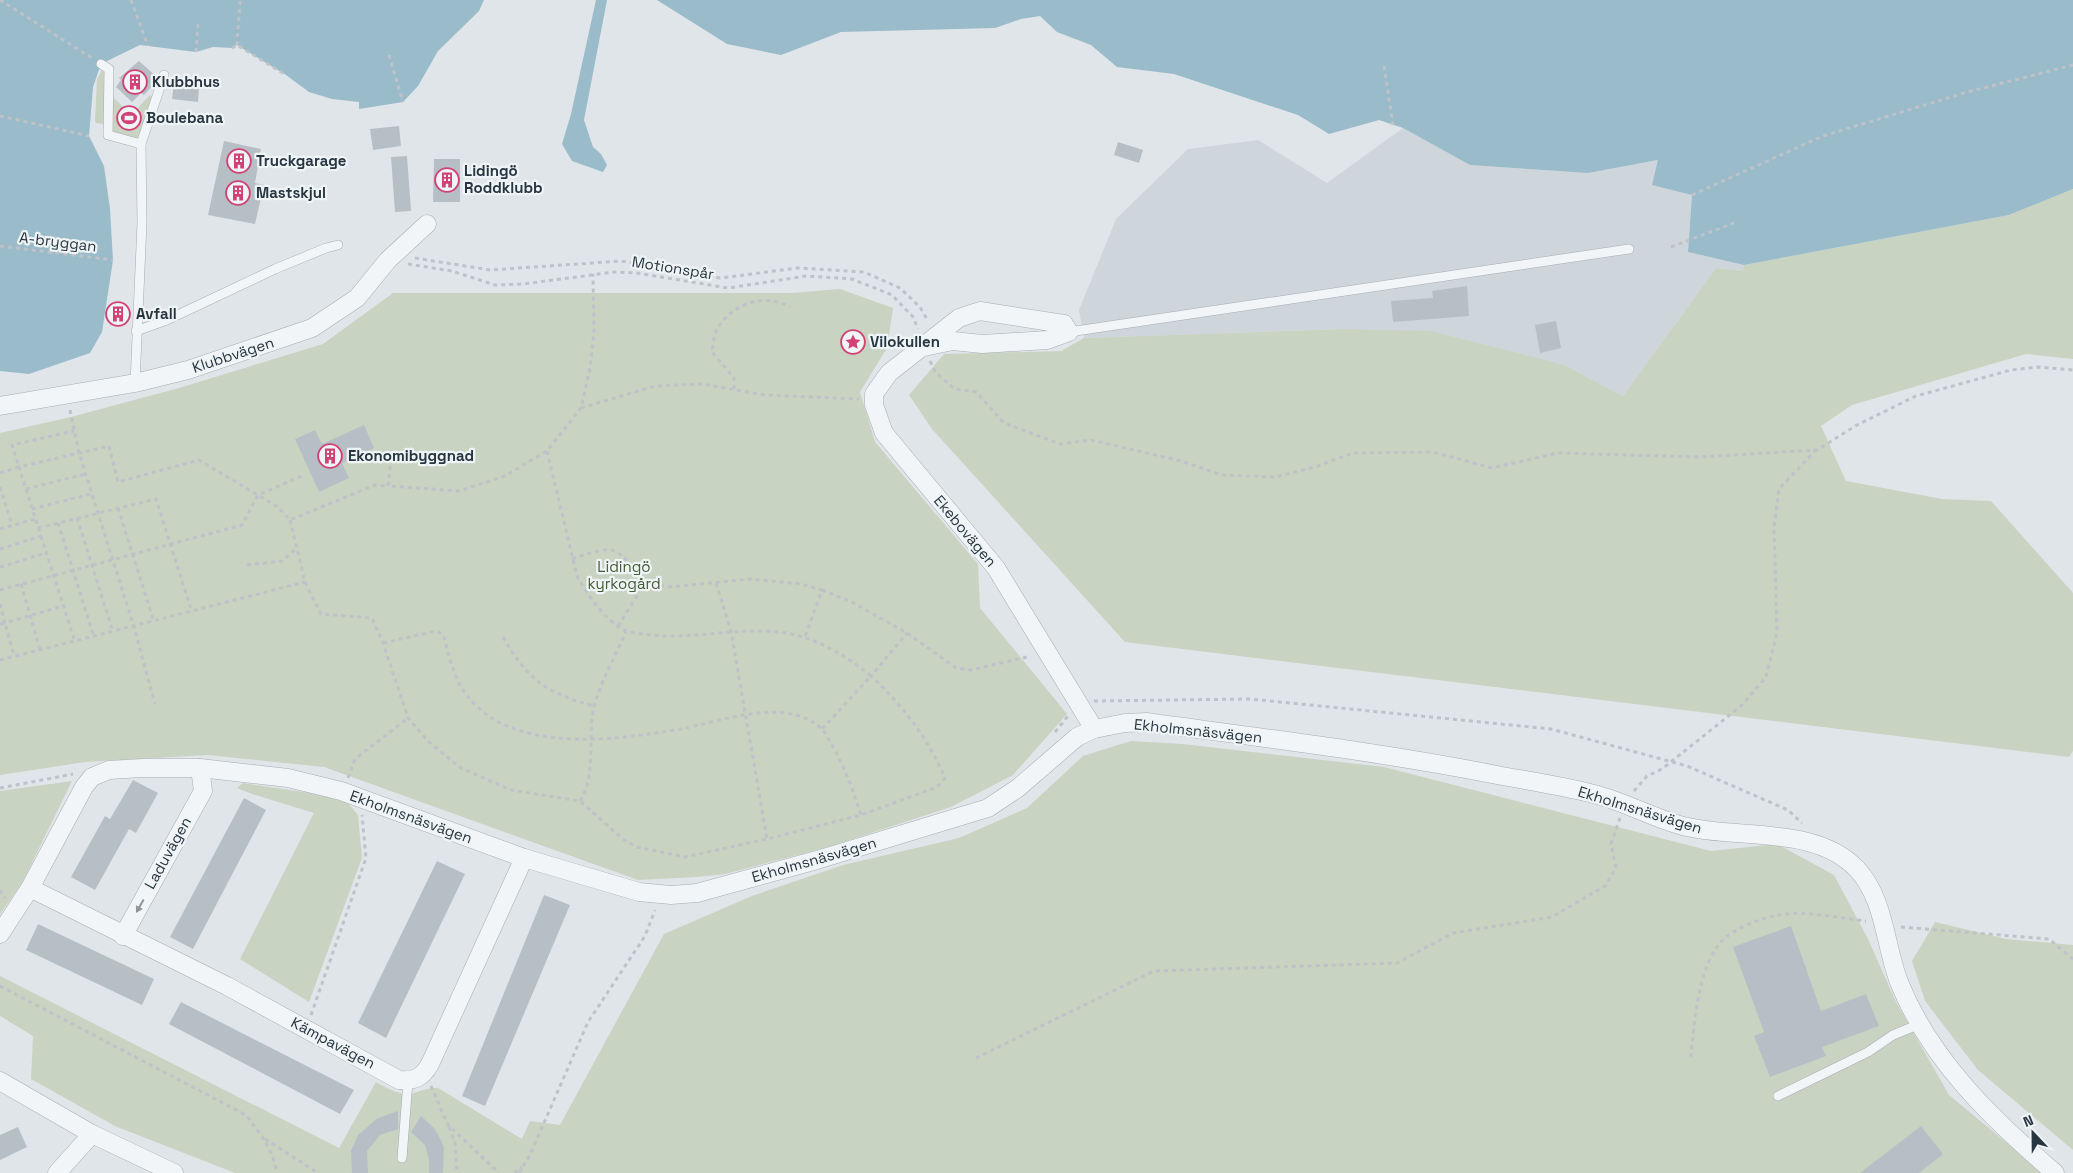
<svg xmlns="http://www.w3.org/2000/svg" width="2073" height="1173" viewBox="0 0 2073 1173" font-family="'Space Grotesk',sans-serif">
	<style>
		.built { fill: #ced5db }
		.green { fill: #c9d3c1 }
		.water { fill: #9abbca }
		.building { fill: #b7bfc6 }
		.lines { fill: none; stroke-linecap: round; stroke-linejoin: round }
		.lane-casing { stroke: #a5adb3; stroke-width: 10 }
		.street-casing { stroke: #a5adb3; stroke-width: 19 }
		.path { stroke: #bdc3c8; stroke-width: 3; stroke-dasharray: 4 4; stroke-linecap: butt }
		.lane { stroke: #f2f5f7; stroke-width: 9 }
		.street { stroke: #f2f5f7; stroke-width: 18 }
		.oneway { fill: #8d969c }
		.labels { text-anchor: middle; stroke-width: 4.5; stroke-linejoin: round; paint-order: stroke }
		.poi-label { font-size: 15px; font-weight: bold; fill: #283641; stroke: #eff4f6; text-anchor: start }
		.street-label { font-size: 15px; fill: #283641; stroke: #eff4f6 }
		.park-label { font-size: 15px; fill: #445d35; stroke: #eff4f6 }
	</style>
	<rect width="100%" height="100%" fill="#e0e5e9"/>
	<polygon class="built" points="1403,128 1470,165 1588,173 1659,160 1692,195 1688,252 1744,265 1743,271 1716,268 1623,396 1564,365 1342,329 1084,338 1079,310 1116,219 1188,149 1258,140 1327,183"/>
	<g class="green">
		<polygon points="102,70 105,74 104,124 96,123 95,120 97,79"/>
		<polygon points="111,95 131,115 150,95 152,97 138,138 111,132"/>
		<polygon points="2073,189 2073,359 2026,354 1852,405 1821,426 1846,481 1942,499 1991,501 2073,593 2073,751 2069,757 1125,642 932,429 909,395 944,354 1061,351 1084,338 1342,329 1430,331 1564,365 1623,396 1716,268 1743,271 1744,265 2009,215"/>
		<polygon points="840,289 893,308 887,348 860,392 875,442 978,564 980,608 1067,714 1013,775 951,807 828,847 725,874 697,877 638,880 324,767 208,755 85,762 0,775 0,433 71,417 179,388 323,344 393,293 791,293"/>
		<path d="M1131,741L1182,744L1384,767L1711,851L1777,844L1834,875L1868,939L1896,1002L1949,1095L2043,1173H235L115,1126L31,1079L33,1036L0,1016V976L339,1148L376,1082C387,1088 401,1097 414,1093C423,1090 428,1088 438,1088L522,1139L530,1121L560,1125L664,934L752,896L843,865L959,838L1027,808L1083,756Z"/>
		<polygon points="72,781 22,883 0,914 0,791"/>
		<polygon points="243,783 344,798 358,815 362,858 309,1002 240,959 314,813 252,794 237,788"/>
		<polygon points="1935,922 2006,939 2073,945 2073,1150 1978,1070 1925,1001 1912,961"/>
	</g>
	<g class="water">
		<polygon points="0,0 484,0 479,11 438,51 418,86 403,102 359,109 359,102 332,99 309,92 286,75 237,45 232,48 213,47 196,52 140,45 101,64 93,87 89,136 104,166 110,209 113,260 102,332 90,353 29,374 0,371"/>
		<polygon points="596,0 607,0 584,120 593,147 601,154 607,165 603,172 572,161 562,144 571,114"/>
		<polygon points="657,0 2073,0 2073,189 2009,215 1744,265 1688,252 1692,195 1652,185 1658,160 1588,173 1470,165 1403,128 1379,120 1329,134 1298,115 1174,74 1117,67 1091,45 1057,32 1040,16 1021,19 995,28 841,32 781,55 727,44"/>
	</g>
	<g class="building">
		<polygon points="139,61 157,77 155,83 144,95 141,93 132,102 116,87 121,80 119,78"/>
		<polygon points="174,84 199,88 198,102 172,99"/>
		<polygon points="399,126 401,146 373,150 370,129"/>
		<polygon points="224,141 261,149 255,183 264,185 255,224 208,215"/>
		<polygon points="1118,142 1143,150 1139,163 1114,155"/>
		<polygon points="407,156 411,211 395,212 391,157"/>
		<polygon points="434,159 460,159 460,202 433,202"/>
		<polygon points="1467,286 1469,316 1393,322 1391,301 1433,298 1432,291"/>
		<polygon points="1556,321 1561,348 1540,353 1535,325"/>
		<polygon points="364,425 374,448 342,463 349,478 319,492 295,439 315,430 322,444"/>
		<polygon points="133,780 158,793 136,833 129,829 95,890 71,877 105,816 110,819"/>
		<polygon points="244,798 266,810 193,949 170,937"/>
		<polygon points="437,861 465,874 386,1038 358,1023"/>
		<polygon points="544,895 570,905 485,1106 462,1096"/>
		<polygon points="38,924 154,979 142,1005 26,950"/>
		<polygon points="1791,926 1821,1011 1866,994 1879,1026 1822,1047 1826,1056 1770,1077 1754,1036 1764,1032 1733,947"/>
		<polygon points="181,1002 354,1090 340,1114 169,1024"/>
		<polygon points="398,1111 398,1129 380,1135 367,1151 368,1173 352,1173 351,1151 358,1135 378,1118"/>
		<polygon points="421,1116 434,1128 441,1140 444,1148 443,1173 429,1173 429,1160 425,1145 411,1132"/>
		<polygon points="1921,1126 1943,1154 1919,1173 1860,1173"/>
		<polygon points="18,1127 27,1147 0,1160 0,1135"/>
	</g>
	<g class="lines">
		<g class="lane-casing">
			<g id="lane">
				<polyline points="101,64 109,69 108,135 141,144"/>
				<polyline points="136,331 167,320 275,269 326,248 338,245"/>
				<polyline points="1069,332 1629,249"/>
				<polyline points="135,383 142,223 141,144 164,75"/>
				<polyline points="1778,1096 1868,1052 1893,1035 1920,1024"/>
				<polyline points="402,1158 408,1081"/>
			</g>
		</g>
		<g class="street-casing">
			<g id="street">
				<polyline points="924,347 953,341 982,344 1047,340 1069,332 1064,324 980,311 959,318 889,373 874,394 874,405 884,433 996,568 1094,729"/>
				<polyline points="0,406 135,383 188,370 312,328 357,298 388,260 427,224"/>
				<path d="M30,888L227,986L399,1080C415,1081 422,1078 430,1064L524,858"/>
				<path d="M0,934L30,888L84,787L92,777L109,770L142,768H200L288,778L341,791L524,858L639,892L671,895L697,893L817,860L988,808L1018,788L1077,737L1094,729L1125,723L1146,722C1263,738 1381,752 1497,775C1529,781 1562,786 1594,794C1625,802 1653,818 1683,826C1737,840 1816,825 1857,869C1885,899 1885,946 1899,982C1930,1060 1993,1120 2055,1173"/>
				<polyline points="123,936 203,791 200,768"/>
				<polyline points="0,1081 92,1134 57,1173"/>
				<polyline points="92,1134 174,1173"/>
			</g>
		</g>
		<g class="path">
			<polyline points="0,0 92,58"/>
			<polyline points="131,0 148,46"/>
			<polyline points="237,45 240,0"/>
			<polyline points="232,48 237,45 286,75"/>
			<polyline points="196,52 198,24"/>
			<polyline points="389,55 403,102"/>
			<polyline points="1384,66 1393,125"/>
			<polyline points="0,116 89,136"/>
			<polyline points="1692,195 1823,136 1964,93 2073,65"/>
			<polyline points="0,246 113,260"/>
			<polyline points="1671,247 1734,223"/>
			<polyline points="415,258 490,270 621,261 720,278 798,268 864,272 900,288 920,307 928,321"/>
			<polyline points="408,264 452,271 495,285 523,284 614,272 637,273 728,288 806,276 852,279 892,295 913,317 918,329"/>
			<polyline points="930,361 936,373 955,389 976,392 1004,423 1060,444 1091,440 1181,461 1222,475 1275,477 1315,467 1353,453 1433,452 1492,468 1558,453 1699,457 1817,450 1857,425 1916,396 2011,370 2038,367 2073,370"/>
			<path d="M734,389V378L712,352C713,345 714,335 717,329C732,304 764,292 790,307"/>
			<polyline points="581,408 655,386 702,384 765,395 859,399"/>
			<polyline points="70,410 79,453 134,627 155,704"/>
			<path d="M547,451L577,576C586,593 606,621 624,630C629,633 637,633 643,634C689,641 733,627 779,632C814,636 844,654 871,676L822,729"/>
			<polyline points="391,458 388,486 459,491 505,476 547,451 581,408 590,368 594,332 593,274"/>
			<polyline points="0,473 19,467 12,445 74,431"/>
			<polyline points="0,487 12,525"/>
			<polyline points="26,489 85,474"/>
			<polyline points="118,508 154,622"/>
			<polyline points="32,509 91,494"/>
			<polyline points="77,518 113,632"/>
			<path d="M290,520L305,582L321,614L372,618L383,643L408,718L428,741L459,767L511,790L580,801L624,840L637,847L685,857L767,839L861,815L937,787L945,778C928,738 902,705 871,676L907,633"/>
			<polyline points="58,523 94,637"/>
			<polyline points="38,528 156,499 192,612"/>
			<polyline points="0,529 35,519"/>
			<polyline points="41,536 75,642"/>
			<polyline points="0,549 41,536 19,467 109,446 118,482 199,460 278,507 290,520 375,485 388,486"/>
			<path d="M572,559C618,543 616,546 645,583L670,587L750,579L801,584L822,590L805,637"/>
			<polyline points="247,565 282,561 297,548"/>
			<polyline points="0,567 46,553"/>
			<polyline points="716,583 731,631 767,839"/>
			<polyline points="21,584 40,650"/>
			<polyline points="0,590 242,525 258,495 304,475"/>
			<polyline points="822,590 850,601 907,633 956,668 971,670 1027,657"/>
			<polyline points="0,604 5,623 63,606"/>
			<polyline points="0,624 5,623 14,656"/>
			<polyline points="618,626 645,583"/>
			<path d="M503,637C527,679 547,694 594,706"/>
			<path d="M383,643L436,631L443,635C448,650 451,667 458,681C496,757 612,741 680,729C721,722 785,695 822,729C826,733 829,741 832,745C845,768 853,790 861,815"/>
			<polyline points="0,660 305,582"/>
			<polyline points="1094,701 1250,699 1551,729 1687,766 1788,810 1802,823"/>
			<polyline points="1055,732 1068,716"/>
			<polyline points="348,778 355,759 408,718"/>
			<polyline points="0,788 73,774"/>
			<polyline points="1634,791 1647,776 1662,769 1741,706 1766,677 1777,633 1774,527 1779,489 1816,450"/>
			<path d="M580,801C597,774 587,737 594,706C601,681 616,655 626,631"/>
			<polyline points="0,890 5,898"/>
			<polyline points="1901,927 2049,939 2073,959"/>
			<path d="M0,986L246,1115C260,1133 273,1150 277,1173"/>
			<polyline points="311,1015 366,858 362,815"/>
			<path d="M1691,1057C1694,1025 1698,961 1725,938C1738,927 1762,918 1778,915C1806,910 1838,918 1866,921"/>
			<polyline points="976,1058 1154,971 1397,963 1453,933 1552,917 1605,886 1616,868 1611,844 1620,818"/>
			<polyline points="431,1086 448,1125 499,1173"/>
			<polyline points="449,1127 455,1143 457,1173"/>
			<polyline points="265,1139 318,1173"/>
			<polyline points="514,1173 522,1167"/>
			<polyline points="519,1173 530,1155 588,1022 645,936 655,910"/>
		</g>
		<use href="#lane" class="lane"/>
		<use href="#street" class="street"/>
	</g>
	<defs><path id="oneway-solid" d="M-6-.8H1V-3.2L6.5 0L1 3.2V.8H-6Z" transform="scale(1.25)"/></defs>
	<use class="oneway" href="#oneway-solid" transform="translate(140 906) rotate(119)"/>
	<defs>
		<g id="building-ring" transform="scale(1.25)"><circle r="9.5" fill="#eff4f6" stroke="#d14274" stroke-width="1.5"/><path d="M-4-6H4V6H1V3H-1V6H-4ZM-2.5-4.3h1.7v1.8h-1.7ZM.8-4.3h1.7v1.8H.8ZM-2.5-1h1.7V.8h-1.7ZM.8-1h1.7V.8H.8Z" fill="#d14274"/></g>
		<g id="stadium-ring" transform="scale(1.25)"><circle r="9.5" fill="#eff4f6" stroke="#d14274" stroke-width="1.5"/><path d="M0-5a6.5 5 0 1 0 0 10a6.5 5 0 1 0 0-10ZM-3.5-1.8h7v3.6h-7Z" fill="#d14274"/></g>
		<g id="sight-ring" transform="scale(1.25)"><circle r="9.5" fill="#eff4f6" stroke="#d14274" stroke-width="1.5"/><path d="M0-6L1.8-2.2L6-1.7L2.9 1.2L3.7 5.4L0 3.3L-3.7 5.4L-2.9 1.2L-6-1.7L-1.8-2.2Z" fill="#d14274"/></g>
	</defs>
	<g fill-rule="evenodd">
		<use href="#building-ring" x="135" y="82"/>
		<use href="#stadium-ring" x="129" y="118"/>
		<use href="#building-ring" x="239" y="161"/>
		<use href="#building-ring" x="447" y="180"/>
		<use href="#building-ring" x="238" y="193"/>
		<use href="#building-ring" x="118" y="314"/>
		<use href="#sight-ring" x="853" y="342"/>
		<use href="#building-ring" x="330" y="456"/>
	</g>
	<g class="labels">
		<g class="poi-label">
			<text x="152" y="87">Klubbhus</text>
			<text x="146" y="123">Boulebana</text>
			<text x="256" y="166">Truckgarage</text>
			<text x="464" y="176">Lidingö<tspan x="464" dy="17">Roddklubb</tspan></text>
			<text x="256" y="198">Mastskjul</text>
			<text x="136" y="319">Avfall</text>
			<text x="870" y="347">Vilokullen</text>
			<text x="348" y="461">Ekonomibyggnad</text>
		</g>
		<g class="street-label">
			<text transform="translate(58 242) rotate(7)" y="5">A-bryggan</text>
			<text transform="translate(673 268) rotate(9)" y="5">Motionspår</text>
			<text transform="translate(233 355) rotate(-18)" y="5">Klubbvägen</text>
			<text transform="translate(965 531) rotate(50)" y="5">Ekebovägen</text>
			<text transform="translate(1198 731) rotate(6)" y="5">Ekholmsnäsvägen</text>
			<text transform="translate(1640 810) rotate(17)" y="5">Ekholmsnäsvägen</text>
			<text transform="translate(411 817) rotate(20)" y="5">Ekholmsnäsvägen</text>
			<text transform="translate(168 853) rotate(-61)" y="5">Laduvägen</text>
			<text transform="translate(814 860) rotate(-16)" y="5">Ekholmsnäsvägen</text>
			<text transform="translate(333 1043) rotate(28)" y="5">Kämpavägen</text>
		</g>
		<g class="park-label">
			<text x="624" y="572">Lidingö<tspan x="624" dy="17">kyrkogård</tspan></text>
		</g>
	</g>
	<g transform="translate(2033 1133) rotate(338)" stroke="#eff4f6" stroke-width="4" paint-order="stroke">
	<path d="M0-4L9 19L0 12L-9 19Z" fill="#283641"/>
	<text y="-8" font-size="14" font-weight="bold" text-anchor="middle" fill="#283641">N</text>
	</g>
</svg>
